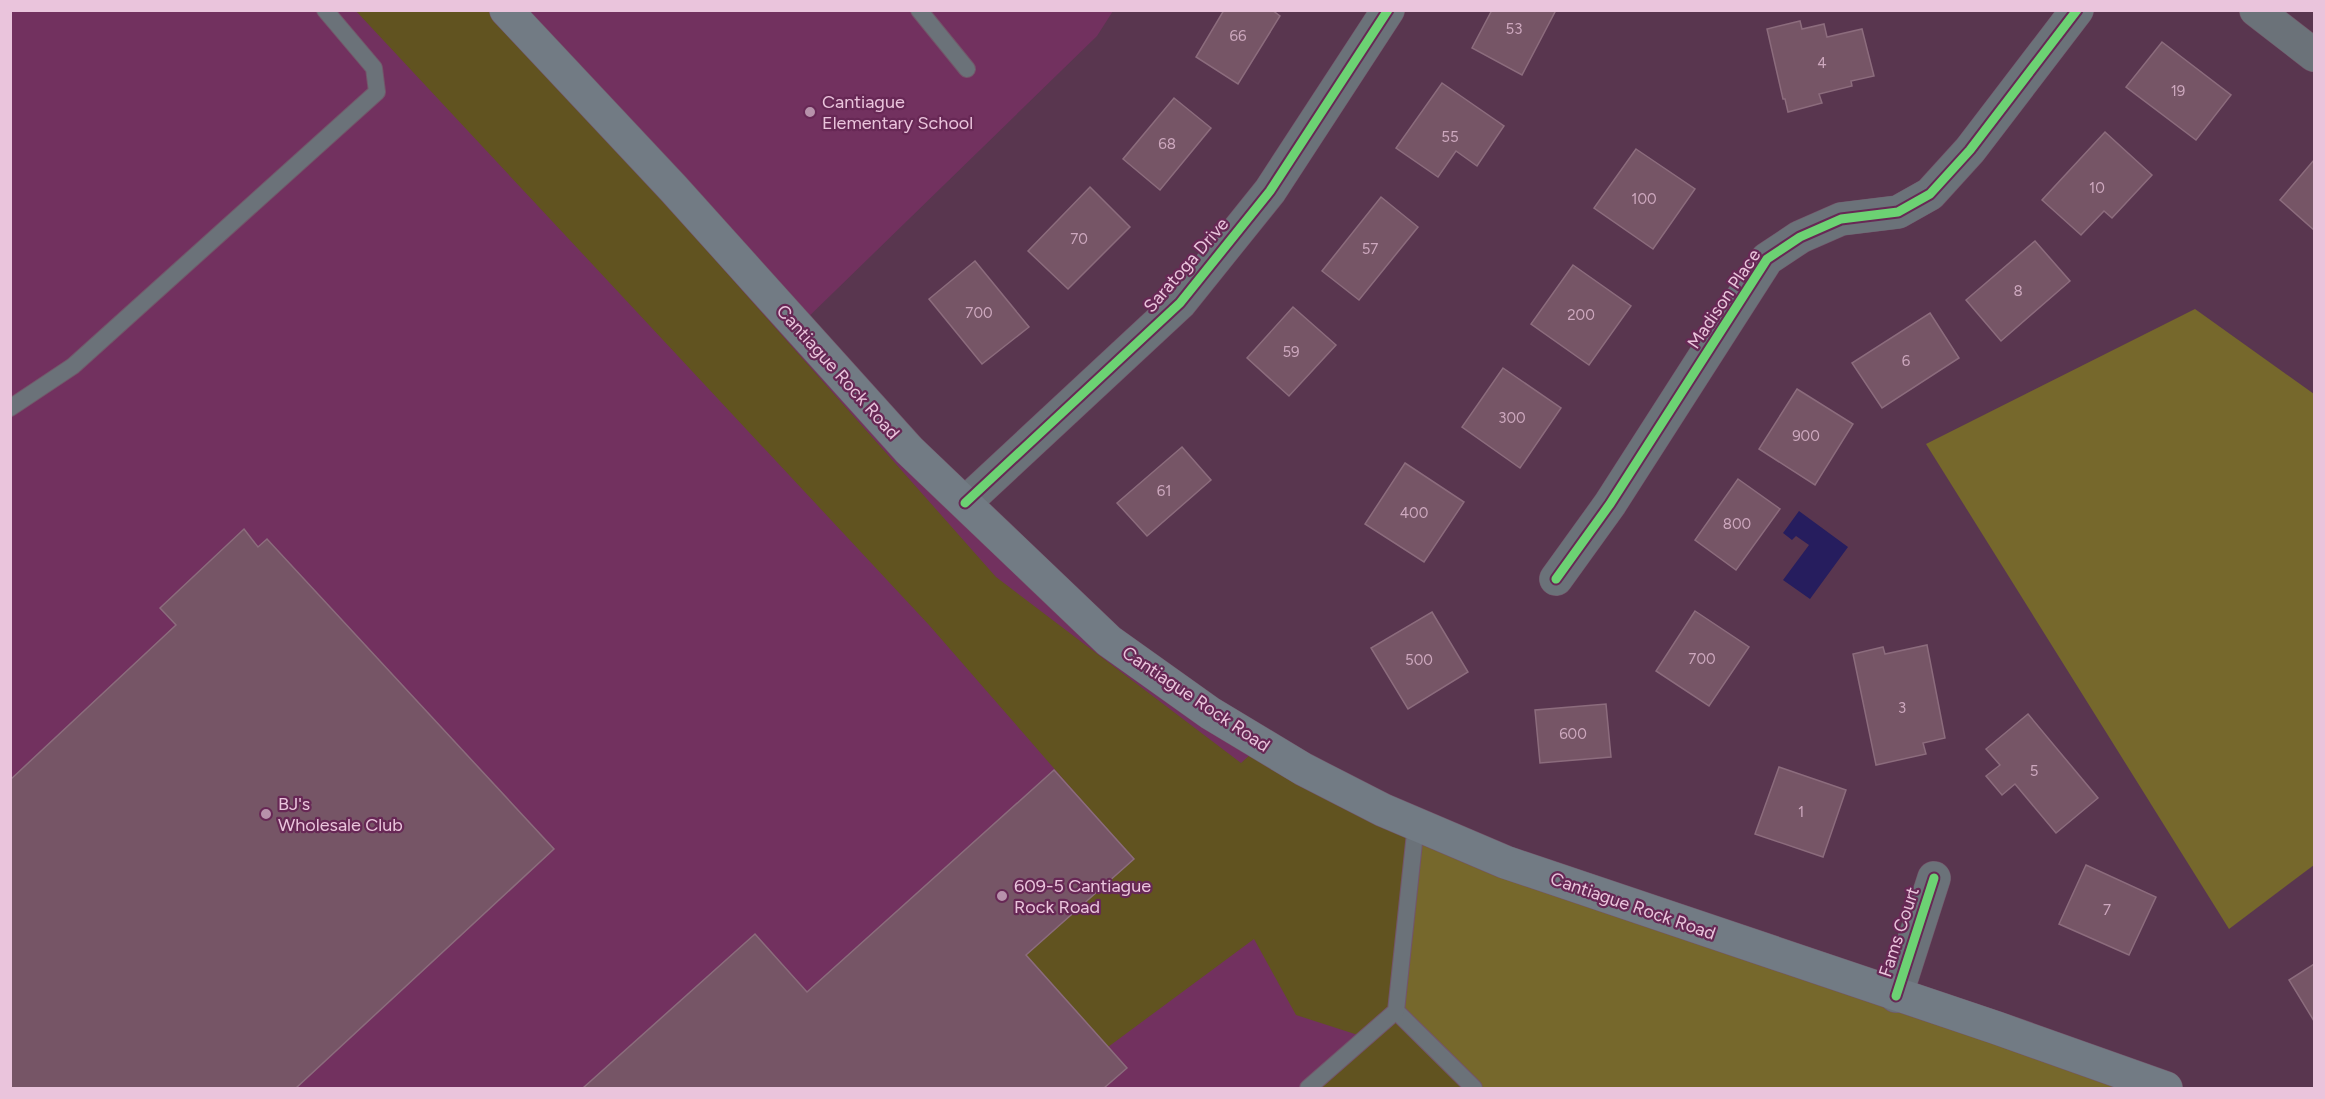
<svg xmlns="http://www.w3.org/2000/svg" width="2325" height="1099" viewBox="0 0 2325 1099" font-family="Figtree,sans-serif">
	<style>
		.built { fill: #72315f }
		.green { fill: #615320 }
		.forest { fill: #76682c }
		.water { fill: #261d5e }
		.building { fill: #765566; stroke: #8c6c7d; stroke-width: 1.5 }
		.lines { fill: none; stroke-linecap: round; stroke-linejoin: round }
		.service-casing { stroke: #74556a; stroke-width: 18 }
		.minor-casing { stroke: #74556a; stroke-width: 34 }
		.secondary-casing { stroke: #74556a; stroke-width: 34 }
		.service { stroke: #6b7279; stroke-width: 16 }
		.minor { stroke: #6b7279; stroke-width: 33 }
		.secondary { stroke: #727b84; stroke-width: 33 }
		.cycleway-casing { stroke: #672855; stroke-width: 13 }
		.cycleway { stroke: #6cd273; stroke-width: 9 }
		.poi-dot { fill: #b792ab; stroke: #672855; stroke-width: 2 }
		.labels { text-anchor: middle; stroke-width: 4.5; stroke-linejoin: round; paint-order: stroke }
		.number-label { font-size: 15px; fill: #cda8be }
		.poi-label { font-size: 18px; fill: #eac4dc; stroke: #672855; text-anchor: start }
		.street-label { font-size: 18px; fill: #eac4dc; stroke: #672855 }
	</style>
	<rect width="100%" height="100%" fill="#59364f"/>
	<polygon class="built" points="10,11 1113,11 1097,36 798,327 1109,641 1383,810 2166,1088 11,1088"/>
	<polygon class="green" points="356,11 495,11 996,577 1241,763 1262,744 1416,824 1474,1088 1308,1088 1361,1036 1296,1015 1254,939 1108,1047 1026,955 1133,859 929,625"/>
	<g class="forest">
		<polygon points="2195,309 2314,394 2314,865 2229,929 1926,444"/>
		<polygon points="1416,824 2136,1088 1474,1088 1396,1011"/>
	</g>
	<polygon class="water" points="1799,511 1848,547 1810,599 1783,580 1809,545 1796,536 1792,540 1783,533"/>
	<g class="building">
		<polygon points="1224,10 1272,10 1280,16 1238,84 1196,57"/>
		<polygon points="1492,10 1556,10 1522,75 1472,48"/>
		<polygon points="1800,21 1802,29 1824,24 1827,37 1862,29 1874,76 1851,81 1852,86 1819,94 1822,103 1788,112 1785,99 1783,99 1767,29"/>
		<polygon points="2162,42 2231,95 2196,140 2126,87"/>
		<polygon points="1442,83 1504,126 1477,166 1456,151 1438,177 1396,148"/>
		<polygon points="1174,98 1211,128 1160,190 1123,159"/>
		<polygon points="2105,132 2152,175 2112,218 2104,211 2081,235 2042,200"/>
		<polygon points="1636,149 1695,189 1653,249 1594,208"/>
		<polygon points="2314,160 2314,230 2280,200"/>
		<polygon points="1090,187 1130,227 1068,289 1028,251"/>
		<polygon points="1381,197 1418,227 1359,300 1322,271"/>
		<polygon points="2035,241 2070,281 2001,341 1966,300"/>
		<polygon points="975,261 1029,327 982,364 929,299"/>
		<polygon points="1573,265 1631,306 1589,365 1531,324"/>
		<polygon points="1293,307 1336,345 1289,396 1247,358"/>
		<polygon points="1930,313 1959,358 1882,408 1852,363"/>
		<polygon points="1503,368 1561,408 1520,468 1462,427"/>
		<polygon points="1797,389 1853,424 1815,485 1759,449"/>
		<polygon points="1182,447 1211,480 1147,536 1117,503"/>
		<polygon points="1405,463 1464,502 1424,562 1365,524"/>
		<polygon points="1738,479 1780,509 1736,570 1695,540"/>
		<polygon points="244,529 258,547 267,539 554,849 296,1088 10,1088 10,780 176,625 160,608"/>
		<polygon points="1695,611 1749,647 1709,706 1656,671"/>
		<polygon points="1432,612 1468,672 1408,709 1371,648"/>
		<polygon points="1927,645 1945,738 1923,743 1926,754 1876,765 1853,654 1883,647 1885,654"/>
		<polygon points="1606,704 1611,757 1540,763 1535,710"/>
		<polygon points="2028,714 2098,798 2056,833 2015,784 2002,795 1986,776 2000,765 1986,749"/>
		<polygon points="1779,767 1846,790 1823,857 1755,834"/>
		<polygon points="1054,770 1134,859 1026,955 1127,1068 1104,1088 583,1088 755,934 807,992"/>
		<polygon points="2086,865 2156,897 2129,955 2059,924"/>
		<polygon points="2314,964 2314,1021 2289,980"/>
	</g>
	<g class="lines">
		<g class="service-casing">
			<g id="service">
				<polyline points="919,10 967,69"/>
				<polyline points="10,408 73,366 377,92 374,68 325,10"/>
				<polyline points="1396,1011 1474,1088"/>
				<polyline points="1308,1088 1396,1011 1416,824"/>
			</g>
		</g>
		<g class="minor-casing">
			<g id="minor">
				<polyline points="2256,10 2314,55"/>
				<polyline points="965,503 1180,303 1270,191 1388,10"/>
				<polyline points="1556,579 1610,504 1767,259 1800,237 1841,219 1898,212 1930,194 1970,150 2077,10"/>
				<polyline points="1896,996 1934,878"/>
			</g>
		</g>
		<g class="secondary-casing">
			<polyline id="secondary" points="506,10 673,188 909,450 1109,641 1210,713 1303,769 1383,810 1505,862 1997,1028 2166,1088"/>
		</g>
		<use href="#service" class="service"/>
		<use href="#minor" class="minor"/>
		<use href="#secondary" class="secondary"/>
		<g class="cycleway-casing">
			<g id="cycleway">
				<polyline points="965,503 1180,303 1270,191 1388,10"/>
				<polyline points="1556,579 1610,504 1767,259 1800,237 1841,219 1898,212 1930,194 1970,150 2077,10"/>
				<polyline points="1896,996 1934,878"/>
			</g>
		</g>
		<use href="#cycleway" class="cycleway"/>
	</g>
	<g class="poi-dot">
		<circle cx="810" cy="112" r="6"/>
		<circle cx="266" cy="814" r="6"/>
		<circle cx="1002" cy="896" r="6"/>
	</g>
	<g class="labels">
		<g class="number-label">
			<text x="1514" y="34">53</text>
			<text x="1238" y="41">66</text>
			<text x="1822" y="68">4</text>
			<text x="2178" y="96">19</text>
			<text x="1450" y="142">55</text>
			<text x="1167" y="149">68</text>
			<text x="2097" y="193">10</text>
			<text x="1644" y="204">100</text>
			<text x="1079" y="244">70</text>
			<text x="1370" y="254">57</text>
			<text x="2018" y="296">8</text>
			<text x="979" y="318">700</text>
			<text x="1581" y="320">200</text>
			<text x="1291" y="357">59</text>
			<text x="1906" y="366">6</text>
			<text x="1512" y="423">300</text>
			<text x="1806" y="441">900</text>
			<text x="1164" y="496">61</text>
			<text x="1414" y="518">400</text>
			<text x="1737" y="529">800</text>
			<text x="1702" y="664">700</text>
			<text x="1419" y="665">500</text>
			<text x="1902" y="713">3</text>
			<text x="1573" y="739">600</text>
			<text x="2034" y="776">5</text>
			<text x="1801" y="817">1</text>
			<text x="2107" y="915">7</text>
		</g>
		<g class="poi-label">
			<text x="822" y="108">Cantiague<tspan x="822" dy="21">Elementary School</tspan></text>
			<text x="278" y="810">BJ's<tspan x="278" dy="21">Wholesale Club</tspan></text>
			<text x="1014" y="892">609-5 Cantiague<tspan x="1014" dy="21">Rock Road</tspan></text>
		</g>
		<g class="street-label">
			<text transform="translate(1186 265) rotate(-49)" y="6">Saratoga Drive</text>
			<text transform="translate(1724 299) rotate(-56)" y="6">Madison Place</text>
			<text transform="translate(838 372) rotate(48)" y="6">Cantiague Rock Road</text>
			<text transform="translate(1196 699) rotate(34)" y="6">Cantiague Rock Road</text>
			<text transform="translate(1633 906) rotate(19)" y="6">Cantiague Rock Road</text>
			<text transform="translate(1899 932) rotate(-72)" y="6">Fams Court</text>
		</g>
	</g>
	<rect width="2325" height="1099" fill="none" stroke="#eac4dc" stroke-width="24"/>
</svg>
